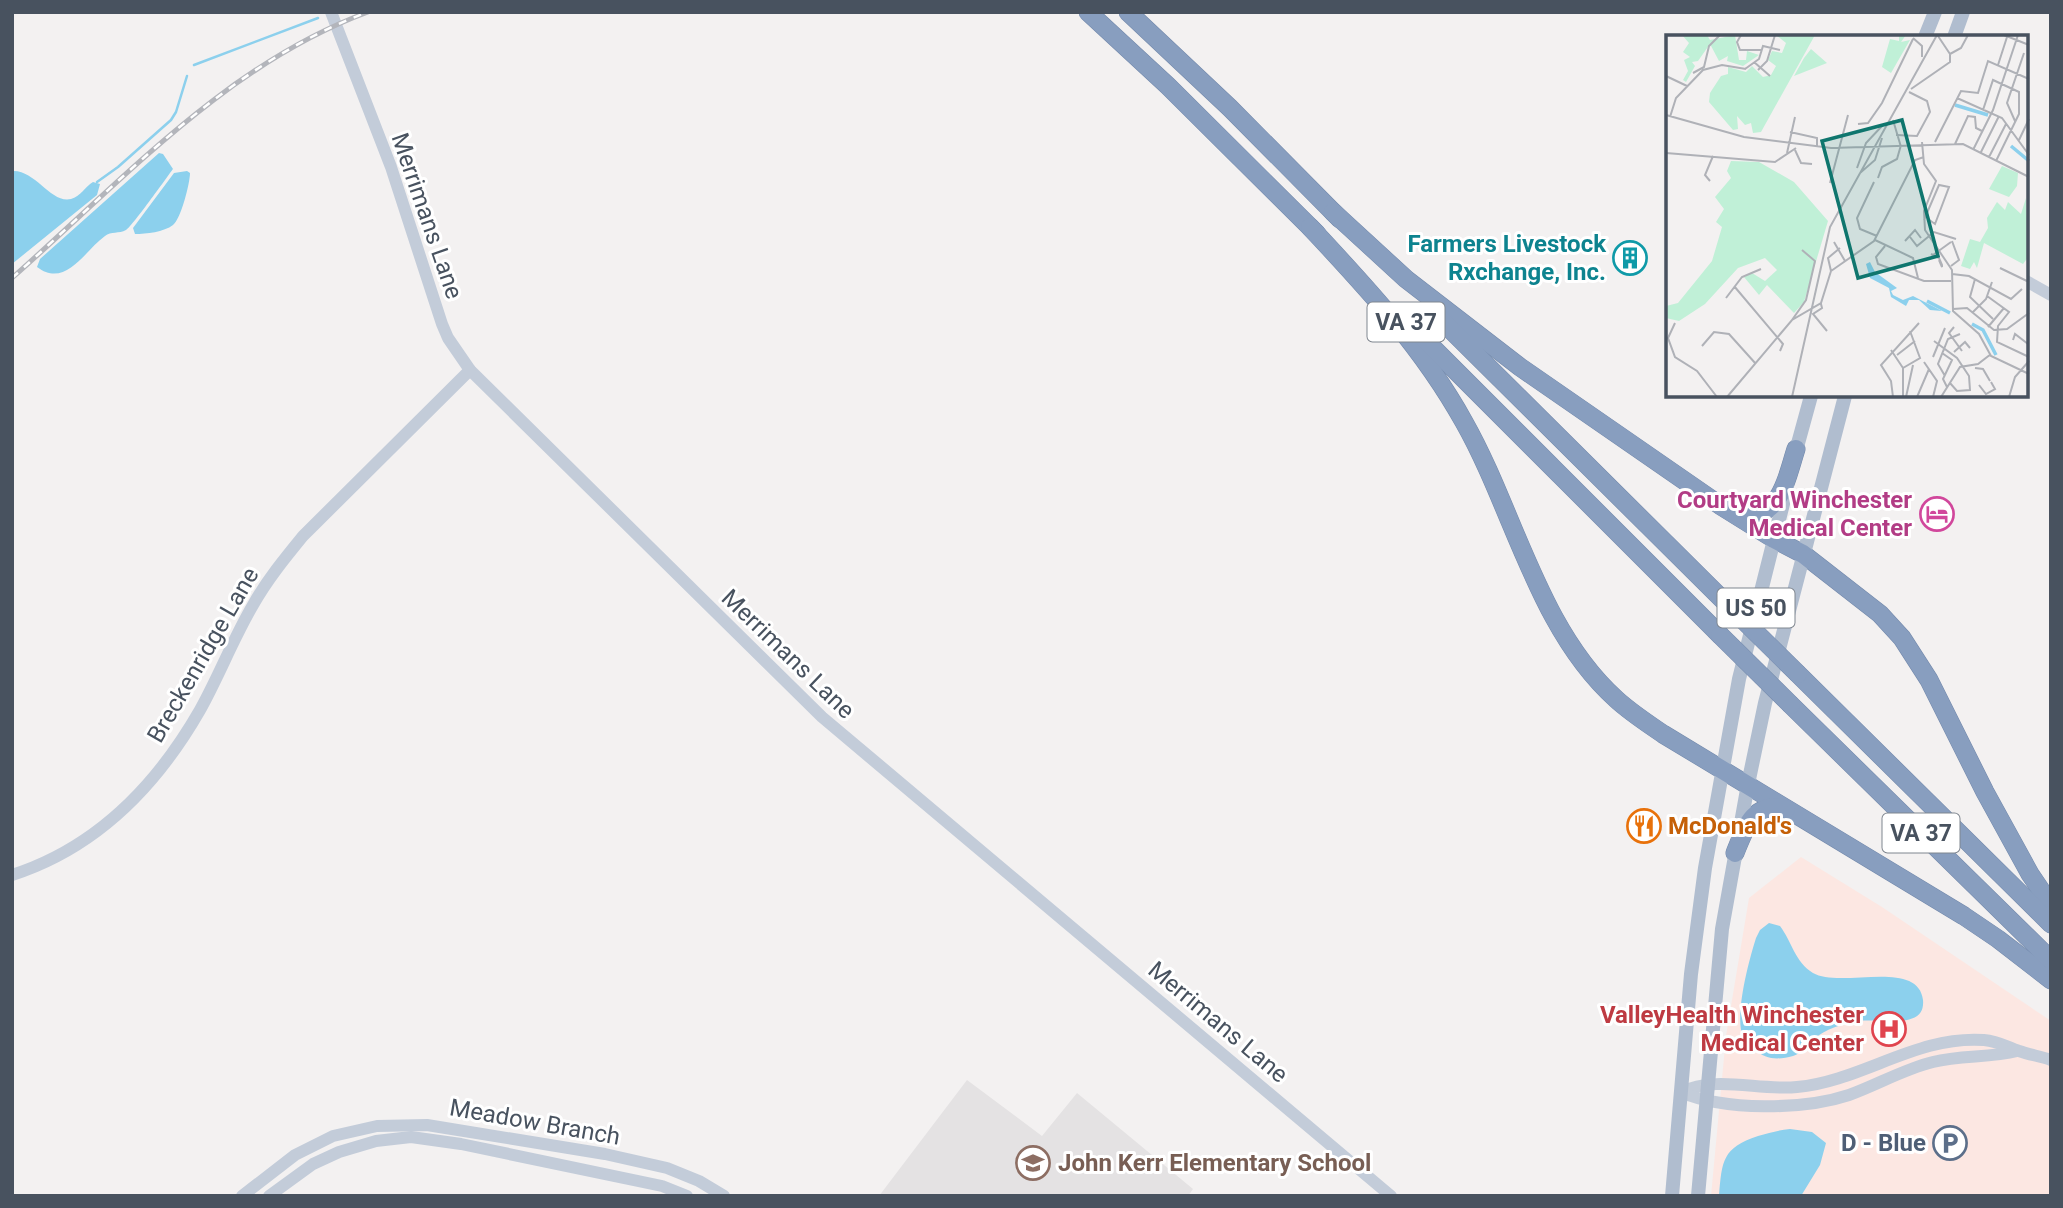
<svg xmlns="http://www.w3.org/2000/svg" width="2063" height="1208" viewBox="0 0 2063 1208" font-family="Roboto,sans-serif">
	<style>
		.education { fill: #e4e2e3 }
		.medical { fill: #fce7e2 }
		.water { fill: #8cd0ed }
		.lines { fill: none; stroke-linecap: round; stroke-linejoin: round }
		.stream { stroke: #8cd0ed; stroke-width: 2.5 }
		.highway-casing { stroke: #7389ab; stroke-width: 19 }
		.secondary { stroke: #c3ccd9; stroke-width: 12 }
		.primary { stroke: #b0bdcf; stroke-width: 14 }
		.highway { stroke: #889ebf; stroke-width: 18 }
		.rail-casing { stroke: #b3b5bb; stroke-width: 5 }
		.rail { stroke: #fff; stroke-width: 2.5; stroke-dasharray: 8; stroke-linecap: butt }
		.highway-bridge-casing { stroke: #7389ab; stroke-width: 19; stroke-linecap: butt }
		.highway-bridge { stroke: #889ebf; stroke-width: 18 }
		.labels { text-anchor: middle; stroke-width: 6; stroke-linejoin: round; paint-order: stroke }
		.shield { fill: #fff; stroke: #7f868f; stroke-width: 2 }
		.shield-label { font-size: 23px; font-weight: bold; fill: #48525f }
		.street-label { font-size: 24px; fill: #48525f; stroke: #fff }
		.culture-label { font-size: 24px; font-weight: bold; fill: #0d838f; stroke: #fff; text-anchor: end }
		.hotel-label { font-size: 24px; font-weight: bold; fill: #b23c85; stroke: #fff; text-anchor: end }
		.food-label { font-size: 24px; font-weight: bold; fill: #c56008; stroke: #fff; text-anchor: start }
		.health-label { font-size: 24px; font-weight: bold; fill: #be3a42; stroke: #fff; text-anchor: end }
		.service-label { font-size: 24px; font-weight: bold; fill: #4e5e75; stroke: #fff; text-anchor: end }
		.education-label { font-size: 24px; font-weight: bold; fill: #785e54; stroke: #fff; text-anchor: start }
		.inset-river { fill: none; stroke: #8cd0ed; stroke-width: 3.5 }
		.inset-road { fill: none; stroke: #afb1b7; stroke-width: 2 }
		.view { fill: #0f766e; fill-opacity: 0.15; stroke: #0f766e; stroke-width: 3.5 }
		.inset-edge { fill: none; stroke: #48525f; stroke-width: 3.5 }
	</style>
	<rect width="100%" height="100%" fill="#f3f1f1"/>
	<polygon class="education" points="967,1080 1042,1136 1077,1093 1193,1189 1188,1196 879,1196"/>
	<polygon class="medical" points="1801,857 1882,907 2051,1021 2051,1196 1711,1196 1726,1036 1749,898"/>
	<g class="water">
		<path d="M159,153L163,154L173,169C167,177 131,228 126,230C119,234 111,231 105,236C85,250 66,289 37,267L40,259Z"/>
		<path d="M12,171C35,169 51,204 71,199C80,197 86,186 93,182L100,184L97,195L12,264Z"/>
		<path d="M187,171L190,173C190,183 181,219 173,225C164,232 146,234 135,234L133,228L136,224L174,173Z"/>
		<path d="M1769,923L1780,926C1792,942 1795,962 1813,973C1840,989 1918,958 1923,1000C1926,1031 1879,1018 1857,1021C1842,1024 1825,1029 1814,1039C1807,1045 1802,1053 1793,1056C1778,1060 1766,1060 1754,1049C1750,1046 1746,1042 1743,1037C1734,1016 1749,960 1756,938L1760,930Z"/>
		<path d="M1790,1129L1812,1132L1826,1143L1820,1165L1801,1196H1719C1722,1161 1722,1148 1758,1136C1769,1133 1779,1130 1790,1129Z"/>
	</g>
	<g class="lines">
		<g class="stream">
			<polyline points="194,65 318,18"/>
			<polyline points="97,182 118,167 171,120 176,112 187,76"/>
		</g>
		<g class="highway-casing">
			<g id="highway">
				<polyline points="1088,12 1168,86 1317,234"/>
				<polyline points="1128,12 1230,108 1340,219"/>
				<polyline points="1333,212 1406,279 1520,367 1721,506 1774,539 1803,554 1880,614 1902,638 1929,680 1985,792 2030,874 2051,905"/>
				<path d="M1310,227C1367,288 1423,348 1464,422C1514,510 1538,629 1616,699C1630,712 1647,723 1663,734L1964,916L1998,939L2051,980"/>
				<polyline points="1439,318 1729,606"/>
				<polyline points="1414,329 1720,635"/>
				<path d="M1736,512C1779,525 1786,480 1796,449"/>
				<polyline points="1798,674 2051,924"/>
				<polyline points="1791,705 2051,960"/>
				<path d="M1735,853C1745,828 1754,800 1786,809"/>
			</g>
		</g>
		<g class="secondary">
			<polyline points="331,12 391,167 442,324 448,338 470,370 822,717 1391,1196"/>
			<polyline points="2026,281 2051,295"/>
			<path d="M12,875C96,848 157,785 200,710C219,676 233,639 253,605C267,580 285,558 303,536L470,370"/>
			<path d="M1681,1092C1717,1075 1758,1091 1797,1087C1862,1081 1917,1035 1984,1040C1998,1041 2007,1047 2019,1051C2030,1055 2040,1056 2051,1060"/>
			<path d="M1681,1092C1724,1111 1804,1110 1849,1095C1877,1085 1904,1069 1933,1062C1961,1055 1990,1058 2017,1051"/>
			<polyline points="242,1196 295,1155 333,1136 377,1126 427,1125 605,1154 667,1168 699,1181 724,1196"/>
			<polyline points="269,1196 313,1164 339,1152 376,1141 411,1137 461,1144 662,1186 687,1196"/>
		</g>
		<g class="primary">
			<polyline points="1925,37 1935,12"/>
			<polyline points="1954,37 1963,12"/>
			<polyline points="1794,458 1811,396"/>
			<polyline points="1672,1196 1691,974 1705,868 1739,679 1787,488"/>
			<polyline points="1698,1196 1722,929 1748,784 1765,703 1845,396"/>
		</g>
		<use href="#highway" class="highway"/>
		<g class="rail-casing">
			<path id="rail" d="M12,278C123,180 227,64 368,12"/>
		</g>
		<use href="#rail" class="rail"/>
		<g class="highway-bridge-casing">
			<g id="highway-bridge">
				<polyline points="1729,606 1798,674"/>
				<polyline points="1720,635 1791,705"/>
			</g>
		</g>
		<use href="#highway-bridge" class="highway-bridge"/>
	</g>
	<defs>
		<g id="building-ring" transform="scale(1.75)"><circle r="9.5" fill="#fff" stroke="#0f9aa8" stroke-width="1.5"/><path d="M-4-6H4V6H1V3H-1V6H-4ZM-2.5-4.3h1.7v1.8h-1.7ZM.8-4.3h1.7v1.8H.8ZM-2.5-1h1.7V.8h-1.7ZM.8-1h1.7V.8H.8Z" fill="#0f9aa8"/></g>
		<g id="hotel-ring" transform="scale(1.75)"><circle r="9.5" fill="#fff" stroke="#d1479c" stroke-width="1.5"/><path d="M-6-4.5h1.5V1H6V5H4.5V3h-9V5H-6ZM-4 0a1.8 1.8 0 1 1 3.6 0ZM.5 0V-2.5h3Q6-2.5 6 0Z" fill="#d1479c"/></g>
		<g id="restaurant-ring" transform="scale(1.75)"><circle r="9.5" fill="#fff" stroke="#e8710a" stroke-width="1.5"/><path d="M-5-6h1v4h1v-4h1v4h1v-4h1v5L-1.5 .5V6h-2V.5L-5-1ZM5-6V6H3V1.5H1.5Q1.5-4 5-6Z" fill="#e8710a"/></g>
		<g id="hospital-ring" transform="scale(1.75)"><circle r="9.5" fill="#fff" stroke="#e0444e" stroke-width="1.5"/><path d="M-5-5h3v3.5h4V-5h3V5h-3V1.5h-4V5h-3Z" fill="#e0444e"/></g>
		<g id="parking-ring" transform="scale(1.75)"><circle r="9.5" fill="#fff" stroke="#5c6f8a" stroke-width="1.5"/><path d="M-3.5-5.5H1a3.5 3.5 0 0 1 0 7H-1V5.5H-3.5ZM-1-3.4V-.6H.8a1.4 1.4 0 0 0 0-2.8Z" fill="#5c6f8a"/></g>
		<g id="school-ring" transform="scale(1.75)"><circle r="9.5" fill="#fff" stroke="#8d6e63" stroke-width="1.5"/><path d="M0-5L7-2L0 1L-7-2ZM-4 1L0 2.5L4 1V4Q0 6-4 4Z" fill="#8d6e63"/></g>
	</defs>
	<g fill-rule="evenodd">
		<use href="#building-ring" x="1630" y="258"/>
		<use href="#hotel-ring" x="1937" y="514"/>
		<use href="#restaurant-ring" x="1644" y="826"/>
		<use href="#hospital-ring" x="1889" y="1029"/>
		<use href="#parking-ring" x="1950" y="1143"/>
		<use href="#school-ring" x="1033" y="1163"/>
	</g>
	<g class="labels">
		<g class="shield">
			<rect x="1367.5" y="302.5" width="77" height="39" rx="5"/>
			<rect x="1717.5" y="588.5" width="77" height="39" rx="5"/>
			<rect x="1882.5" y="813.5" width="77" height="39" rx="5"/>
		</g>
		<g class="shield-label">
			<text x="1406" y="330">VA 37</text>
			<text x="1756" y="616">US 50</text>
			<text x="1921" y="841">VA 37</text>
		</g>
		<g class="street-label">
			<text transform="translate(427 216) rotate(71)" y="8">Merrimans Lane</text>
			<text transform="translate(788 654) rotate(44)" y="8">Merrimans Lane</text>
			<text transform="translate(203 655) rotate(-60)" y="8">Breckenridge Lane</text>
			<text transform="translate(1218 1022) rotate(40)" y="8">Merrimans Lane</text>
			<text transform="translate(535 1122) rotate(10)" y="8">Meadow Branch</text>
		</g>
		<g class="culture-label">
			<text x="1606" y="252">Farmers Livestock<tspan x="1606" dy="28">Rxchange, Inc.</tspan></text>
		</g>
		<g class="hotel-label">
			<text x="1912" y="508">Courtyard Winchester<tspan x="1912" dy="28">Medical Center</tspan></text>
		</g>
		<g class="food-label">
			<text x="1668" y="834">McDonald's</text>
		</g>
		<g class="health-label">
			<text x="1864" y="1023">ValleyHealth Winchester<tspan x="1864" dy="28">Medical Center</tspan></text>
		</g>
		<g class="service-label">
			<text x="1926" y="1151">D - Blue</text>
		</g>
		<g class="education-label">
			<text x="1058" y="1171">John Kerr Elementary School</text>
		</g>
	</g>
	<g transform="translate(1666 35)">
		<rect width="362" height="362" fill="#f3f1f1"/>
		<path d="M16,0H41L44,5L69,0L73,25H80L81,16L93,20L77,31L61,26L62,21L53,26L44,9L32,26L26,27L29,31L20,47L17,45L22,36L18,25L24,22L17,17L23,8ZM110,0H149L95,97L87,98L85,88L79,90L71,81L72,94L67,95L43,67L44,58L55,41L62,39V32L80,37L86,31L97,42L105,40L110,31L102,25L106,16L116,18L120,8ZM233,0H240L235,7L244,5L225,38L216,32L224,4L233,6ZM145,14L161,28L128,41L138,23ZM65,126L93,127L128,147L162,186L138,267L128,278L101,250L93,260L78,242L86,238L99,246L111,235L99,223L72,233L39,269L13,286L0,283V271L12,268L46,226L56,192L50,187L58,174L49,162L65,143L61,136ZM336,131L352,138L351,151L343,162L323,154ZM360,163L363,221L357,229L318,208L311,233L308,227L304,234L295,231L304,204L314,207L322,193L321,183L331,167L339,175L342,167L355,179Z" fill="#c0f0d7"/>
		<path d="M204,227L209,237L231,253L225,256L227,260L237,265L247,261L276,276L264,275L253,265H243L240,271L225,262L223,253L204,243L200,229Z" fill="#8cd0ed"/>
		<path class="inset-river" d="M289,70L322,80M345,111L363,126M261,266L284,278M306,289L317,295L330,320"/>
		<path class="inset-road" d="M75,0L71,7L74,15H96M338,0L363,10M247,3L256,11V22M284,19L295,13L302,0M88,27L104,41M332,30L341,2M79,34L93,24L97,11L114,15M92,35L101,26L109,0M27,38L38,32L43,11L54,0M0,41L21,51M245,54L284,27V19L272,1M291,63L336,83L363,120M317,75L327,45L353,57V79L330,126M0,80L78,102L165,113L297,109L363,142M4,82L10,63L37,35L56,30L80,34M227,85L235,112M349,86L341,68L358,18M192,89L202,88L216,68L247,4M124,97L151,103V111M230,100L251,101L264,77L261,66L243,57M353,105L363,84M256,107L258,129L270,146L258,176L259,195L286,235L287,276L313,299L325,321L363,339M269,107L295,56L312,58L322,26L363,44M289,109L302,81L309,82L310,93L316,96M129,115L135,128L146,129M307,115L327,75L352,0M315,117L333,81M0,118L109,127L130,113M121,118L129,82M323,122L340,89M191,133L200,108L216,91M194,138L209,125L216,103M212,143L216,132L231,124L235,110M44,146L39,140L47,121M208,147L191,183L194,194L211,201M164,148L182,80M258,185L273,150L283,152L269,189L262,184M244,202L251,211L268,197L290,204M209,205L247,223L252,243M239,206L249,195L255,203M168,207L179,226M219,211L210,222L212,229L258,246H285M265,219L273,223L276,230V232L273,225M267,220L285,207M285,231L293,225L286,206M334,233L363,247M165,236L162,223L174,213M286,239L303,241L345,264L356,254M309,244L304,262L327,284M68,251L117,309L114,316M321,261L343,277L332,291L331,307L363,322M60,263L76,242L95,234M155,269L156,273L147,279L161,296M287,274L301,273L328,295L341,294L363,278M307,277L320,264L326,247M126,285L140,265L149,226L136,215M9,288L2,303L9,322L31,336L51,362M288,292L283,298L296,316M322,292L338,273M347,305L349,299L362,309M268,306L291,323L303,341L304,355L291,356L284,348M36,311L48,297L63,299L90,329M225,315L237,333V362M288,317L299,307L304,313M276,318L286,325L277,344L281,352M231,320L249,306M267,322L279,293M258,327L271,346L267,362M237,333L254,323L244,296M309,333L317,334L324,346M279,341L272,329L282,304L294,299M313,350L320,359L329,354L325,347M61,362L126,285L155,268L165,236L208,206L249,125L258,122M126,362L164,192L271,0M227,362L225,346L215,330L253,288M240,362L247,330M251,362L263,334M275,362L294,332L312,329L325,319M343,362L349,342L363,326"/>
		<path class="view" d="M236,85L272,221L192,243L156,106Z"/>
		<rect width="362" height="362" class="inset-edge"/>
	</g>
	<rect width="2063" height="1208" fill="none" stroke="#48525f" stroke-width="28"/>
</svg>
